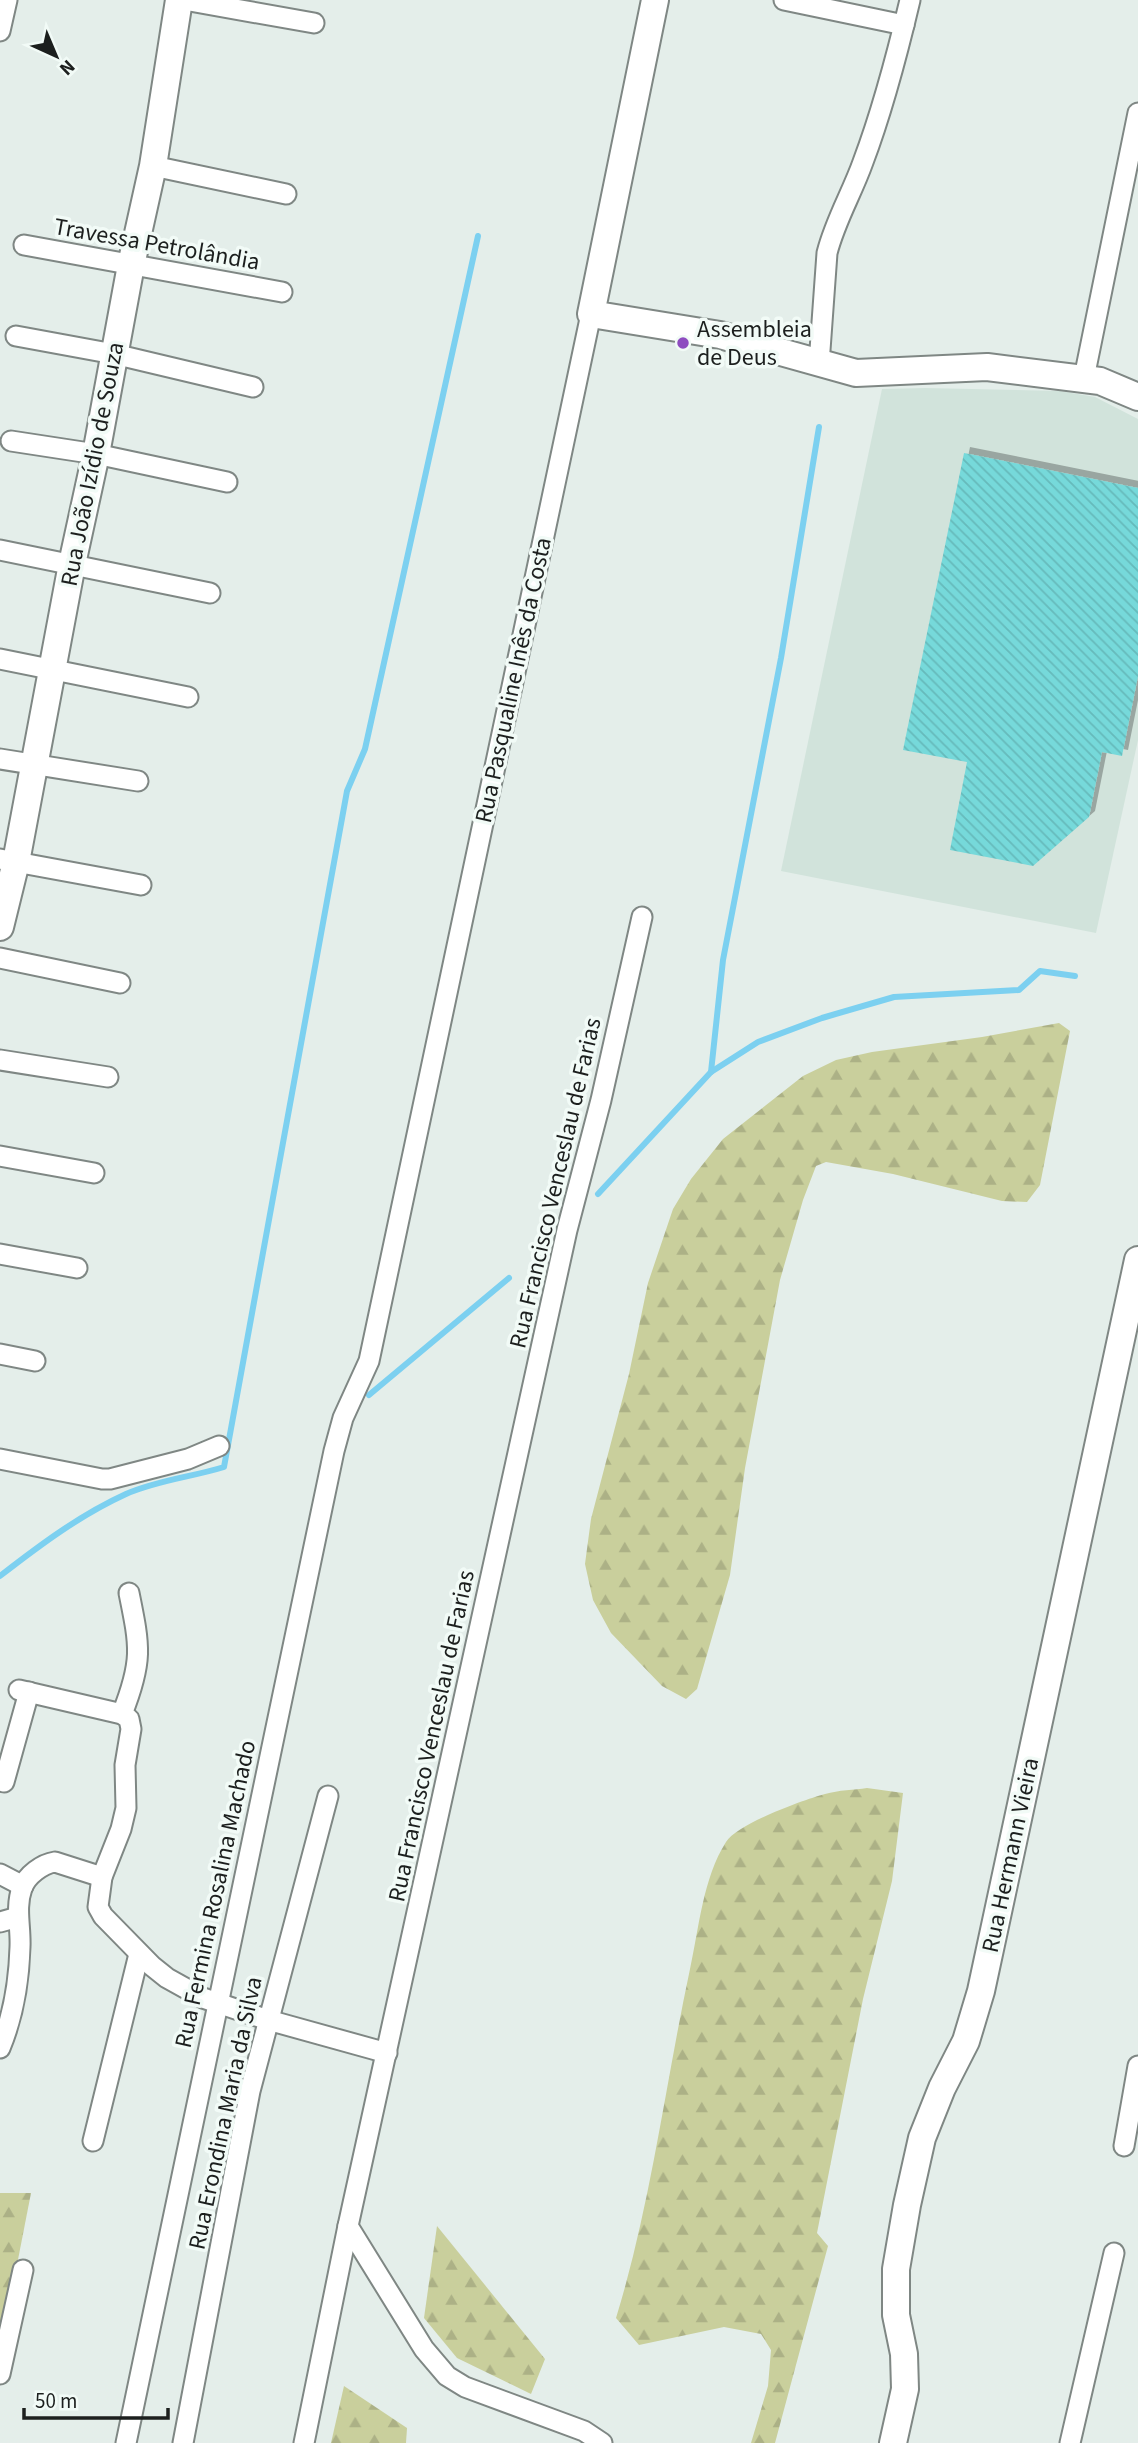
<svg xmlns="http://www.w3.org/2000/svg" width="1138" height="2443" viewBox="0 0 1138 2443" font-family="'Source Sans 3',sans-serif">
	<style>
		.built { fill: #d1e3db }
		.forest { fill: url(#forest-firs) }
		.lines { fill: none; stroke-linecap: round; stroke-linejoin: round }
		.stream { stroke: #7cd0f0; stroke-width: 6 }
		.building { fill: url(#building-back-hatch); filter: url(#shadow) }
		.street-casing { stroke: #7f8784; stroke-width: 23 }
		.secondary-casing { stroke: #7f8784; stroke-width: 30 }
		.street { stroke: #fff; stroke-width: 19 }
		.secondary { stroke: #fff; stroke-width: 26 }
		.poi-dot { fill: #8e4cc0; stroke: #f2fbf7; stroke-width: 2.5 }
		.labels { text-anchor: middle; stroke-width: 7; stroke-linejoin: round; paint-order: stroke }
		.street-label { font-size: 24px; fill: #1c1f1e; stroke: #f2fbf7 }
		.poi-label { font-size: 24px; fill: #1c1f1e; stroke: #f2fbf7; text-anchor: start }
	</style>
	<defs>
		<pattern id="forest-firs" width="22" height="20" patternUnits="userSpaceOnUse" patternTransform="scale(1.75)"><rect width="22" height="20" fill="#c9cf9c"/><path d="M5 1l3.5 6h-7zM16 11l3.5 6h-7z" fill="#acb186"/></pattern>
		<pattern id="building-back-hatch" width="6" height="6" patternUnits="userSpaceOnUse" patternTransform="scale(1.75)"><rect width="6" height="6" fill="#76d9da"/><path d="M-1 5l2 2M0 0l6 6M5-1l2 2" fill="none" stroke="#66babb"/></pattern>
		<filter id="shadow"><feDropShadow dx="6" dy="-6" stdDeviation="0" flood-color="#0004"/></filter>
	</defs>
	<rect width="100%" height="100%" fill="#e4eeea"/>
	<polygon class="built" points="925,388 1060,391 1095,397 1138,419 1138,740 1096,933 781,871 882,389"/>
	<g class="forest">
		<polygon points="1059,1023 1070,1031 1040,1185 1027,1202 1002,1201 893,1174 826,1162 816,1166 803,1200 780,1280 745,1468 730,1575 697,1689 686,1699 662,1686 611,1633 593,1600 585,1564 591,1519 629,1374 648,1283 673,1209 691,1179 723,1139 803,1076 836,1060 872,1052 982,1037"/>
		<path d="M867,1788L903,1793L892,1881L863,1999L817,2233L828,2246L775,2443H751L768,2386L771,2350L761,2334L724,2327L639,2345L616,2318C651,2204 665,2086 690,1969C699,1928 703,1878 726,1842C737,1824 803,1800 825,1794C839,1790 854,1790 867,1788Z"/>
		<polygon points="0,2193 31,2193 0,2352"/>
		<polygon points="437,2226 545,2359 531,2394 457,2358 424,2318"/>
		<polygon points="344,2386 407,2428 406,2443 331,2443"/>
	</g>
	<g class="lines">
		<g class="stream">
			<polyline points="711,1072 723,960 781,658 819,427"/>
			<polyline points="598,1194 711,1072 758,1042 822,1018 894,997 1019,990 1040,971 1075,976"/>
			<polyline points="369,1395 509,1278"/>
			<path d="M0,1576C40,1545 80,1515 126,1494C158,1480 192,1477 224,1467L347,791L365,749L478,236"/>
		</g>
	</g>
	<polygon class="building" points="964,453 1138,488 1138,676 1122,756 1102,752 1089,817 1033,866 950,850 967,762 903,750"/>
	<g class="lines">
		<g class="street-casing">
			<g id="street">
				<polyline points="184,0 314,23"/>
				<polyline points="784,0 904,25"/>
				<polyline points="0,31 7,0"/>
				<polyline points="153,166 286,194"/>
				<polyline points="24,245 282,292"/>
				<polyline points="16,336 114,354 253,387"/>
				<path d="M819,364L827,253C835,221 852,193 863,162C883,109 897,55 910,0"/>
				<polyline points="1084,378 1138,113"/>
				<polyline points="11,441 96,454 227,482"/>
				<polyline points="0,550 210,593"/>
				<polyline points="0,659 188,697"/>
				<polyline points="0,759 138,781"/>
				<polyline points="0,859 141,885"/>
				<polyline points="0,958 120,983"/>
				<polyline points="0,1060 108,1077"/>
				<polyline points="0,1156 94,1173"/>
				<polyline points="0,1254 77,1268"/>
				<polyline points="0,1354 35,1361"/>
				<polyline points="0,1459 102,1479 110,1479 188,1459 219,1446"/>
				<polyline points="19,1690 122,1714 129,1719 131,1729 125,1765 126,1808 121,1829 102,1877 98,1907 103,1916 152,1966 167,1978 203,1998 268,2020 387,2053"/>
				<path d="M122,1714C143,1661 140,1647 129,1593"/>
				<polyline points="4,1782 29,1692"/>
				<polyline points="0,1874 23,1886"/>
				<polyline points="0,1922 18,1917"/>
				<path d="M0,2048C13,2017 19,1980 20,1947C21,1927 15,1908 22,1888C27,1875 42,1864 55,1862L102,1877"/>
				<polyline points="93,2141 139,1954"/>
				<polyline points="1124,2146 1138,2066"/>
				<polyline points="0,2374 23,2270"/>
				<polyline points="126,2443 334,1451 343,1418 369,1361 591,314"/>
				<polyline points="183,2443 250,2091 328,1796"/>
				<polyline points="304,2443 348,2226"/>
				<polyline points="602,2443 584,2431 465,2387 447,2376 424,2349 348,2226 567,1230 601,1100 642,917"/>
				<polyline points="1070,2443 1114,2253"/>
			</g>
		</g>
		<g class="secondary-casing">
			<g id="secondary">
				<polyline points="655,0 591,314 720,335 856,373 987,367 1100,381 1138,397"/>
				<polyline points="0,927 16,862 72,564 96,454 131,265 153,166 179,0"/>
				<polyline points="893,2443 905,2389 904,2354 896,2315 896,2269 907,2205 922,2138 942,2088 966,2041 981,1991 1138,1260"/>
			</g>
		</g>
		<use href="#street" class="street"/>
		<use href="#secondary" class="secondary"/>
	</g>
	<circle class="poi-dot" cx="683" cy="343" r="7"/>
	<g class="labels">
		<g class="street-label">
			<text transform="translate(157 244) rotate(10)" y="8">Travessa Petrolândia</text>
			<text transform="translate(92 464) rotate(-79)" y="8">Rua João Izídio de Souza</text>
			<text transform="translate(513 680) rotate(-78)" y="8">Rua Pasqualine Inês da Costa</text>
			<text transform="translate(555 1183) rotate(-77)" y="8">Rua Francisco Venceslau de Farias</text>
			<text transform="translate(431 1736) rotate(-78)" y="8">Rua Francisco Venceslau de Farias</text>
			<text transform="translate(1010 1855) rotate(-78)" y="8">Rua Hermann Vieira</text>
			<text transform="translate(215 1894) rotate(-78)" y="8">Rua Fermina Rosalina Machado</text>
			<text transform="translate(225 2113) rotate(-78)" y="8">Rua Erondina Maria da Silva</text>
		</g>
		<g class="poi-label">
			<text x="697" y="337">Assembleia<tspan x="697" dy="28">de Deus</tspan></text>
		</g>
	</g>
	<g transform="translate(56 56) rotate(136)" stroke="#f2fbf7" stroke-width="5" paint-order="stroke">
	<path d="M0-5L12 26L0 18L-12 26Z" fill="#1c1f1e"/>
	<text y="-10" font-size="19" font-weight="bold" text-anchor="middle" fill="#1c1f1e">N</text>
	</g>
	<path d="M24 2408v10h144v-10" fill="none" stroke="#1c1f1e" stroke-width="3.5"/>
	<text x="35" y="2408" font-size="21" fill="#1c1f1e" stroke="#f2fbf7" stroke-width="5" paint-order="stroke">50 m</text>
</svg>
